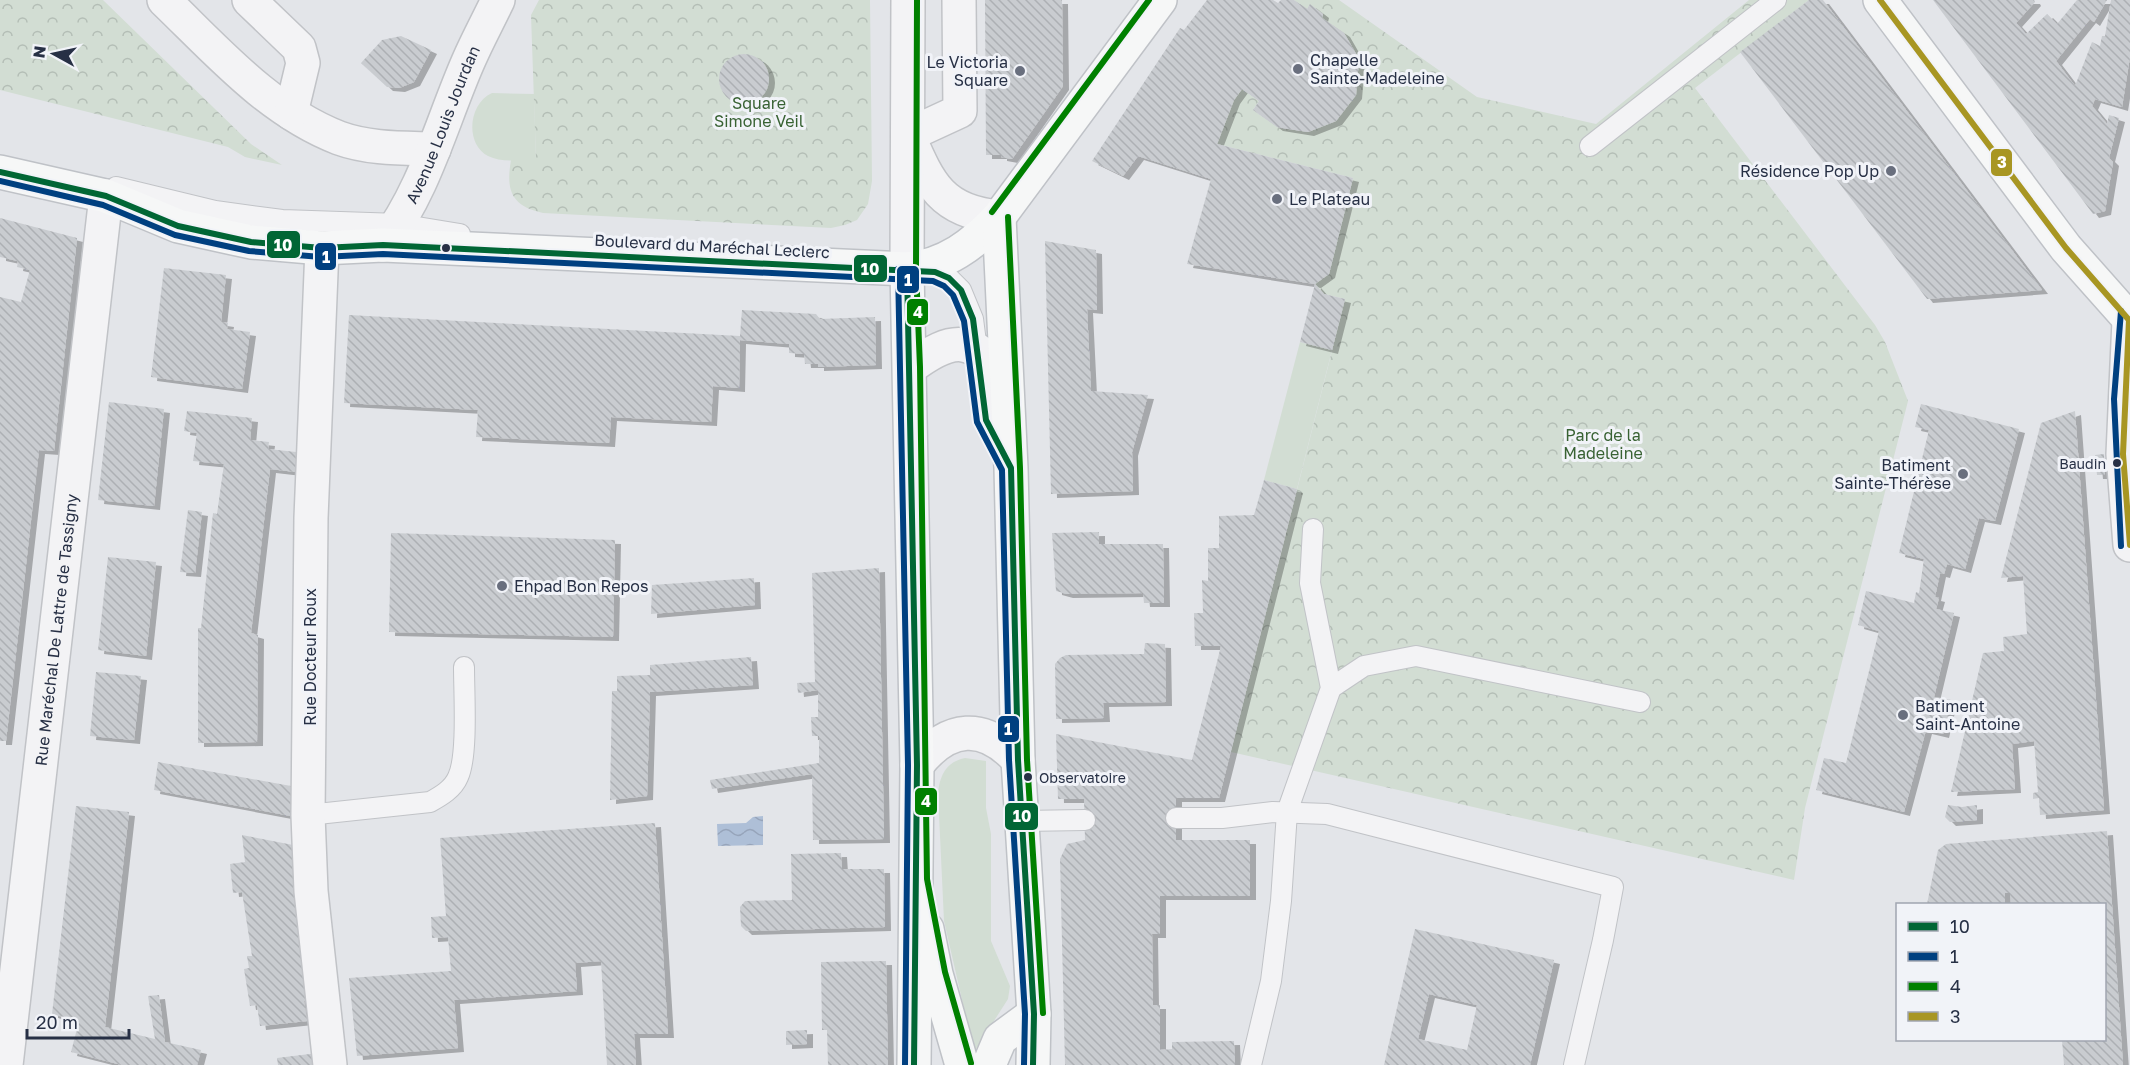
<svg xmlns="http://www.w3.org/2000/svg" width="2130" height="1065" viewBox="0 0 2130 1065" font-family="'Golos Text',sans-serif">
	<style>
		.grass { fill: #d2ddd3 }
		.park { fill: url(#park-crowns) }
		.water { fill: url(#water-waves) }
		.building { fill: url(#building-back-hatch); fill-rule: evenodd; filter: url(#shadow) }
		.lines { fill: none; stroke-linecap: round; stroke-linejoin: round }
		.service-casing { stroke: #c1c3c7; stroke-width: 22 }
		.minor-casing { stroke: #c1c3c7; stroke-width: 36 }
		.tertiary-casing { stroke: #c1c3c7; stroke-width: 36 }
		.primary-casing { stroke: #bfc2c7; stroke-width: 36 }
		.service { stroke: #f3f3f5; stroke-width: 20 }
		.minor { stroke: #f3f3f5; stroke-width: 33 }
		.tertiary { stroke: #f3f3f5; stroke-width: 33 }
		.primary { stroke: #f6f7f7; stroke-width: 33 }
		.bus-1-casing { stroke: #f1f3f8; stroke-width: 10 }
		.bus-2-casing { stroke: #f1f3f8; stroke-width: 10 }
		.bus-3-casing { stroke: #f1f3f8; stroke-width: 10 }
		.bus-4-casing { stroke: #f1f3f8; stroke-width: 10 }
		.bus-1 { stroke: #016635; stroke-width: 6 }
		.bus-2 { stroke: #004080; stroke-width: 6 }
		.bus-3 { stroke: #008000; stroke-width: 6 }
		.bus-4 { stroke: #a89623; stroke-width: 6 }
		.poi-dot { fill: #696f7e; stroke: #f1f3f8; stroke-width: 2 }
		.bus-dot { fill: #273045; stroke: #f1f3f8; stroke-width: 2 }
		.labels { text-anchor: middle; stroke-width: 6; stroke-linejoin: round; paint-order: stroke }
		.bus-label { font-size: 14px; fill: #273045; stroke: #f1f3f8; text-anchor: end }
		.poi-label { font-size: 16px; fill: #273045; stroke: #f1f3f8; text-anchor: start }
		.park-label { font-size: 16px; fill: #386233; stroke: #f1f3f8 }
		.street-label { font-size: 16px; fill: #273045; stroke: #f1f3f8 }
		.line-badge { stroke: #f1f3f8; stroke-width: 2 }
		.badge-label { font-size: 16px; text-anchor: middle; font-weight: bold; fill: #fff }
	</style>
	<defs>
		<pattern id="park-crowns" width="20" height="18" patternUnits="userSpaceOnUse" patternTransform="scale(1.5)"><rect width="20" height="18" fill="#d2ddd3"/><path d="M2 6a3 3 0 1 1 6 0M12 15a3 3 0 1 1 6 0" fill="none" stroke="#b4beb6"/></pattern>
		<pattern id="water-waves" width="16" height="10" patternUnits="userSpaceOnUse" patternTransform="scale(1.5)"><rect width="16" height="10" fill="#aebfd7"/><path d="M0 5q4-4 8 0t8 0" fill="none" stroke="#96a4ba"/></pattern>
		<pattern id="building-back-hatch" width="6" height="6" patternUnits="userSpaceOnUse" patternTransform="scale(1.5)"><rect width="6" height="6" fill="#c9ccd0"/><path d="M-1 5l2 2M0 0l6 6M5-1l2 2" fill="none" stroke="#adb0b4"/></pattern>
		<filter id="shadow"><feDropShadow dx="6" dy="4" stdDeviation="0" flood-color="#0004"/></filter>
	</defs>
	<rect width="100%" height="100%" fill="#e3e5e9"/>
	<g class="grass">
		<path d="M492,93L534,94L536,160C521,160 502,163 488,156C465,144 468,104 492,93Z"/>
		<polygon points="1300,342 1332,350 1297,489 1264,480"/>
		<path d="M965,758L986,761V808L991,834V941L1010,986L1008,999L974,1052L944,921L938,793C940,775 946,762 965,758Z"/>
	</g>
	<g class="park">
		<polygon points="0,0 103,0 251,144 282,165 245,157 228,147 0,90"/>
		<path d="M539,0H870L872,181L868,204L857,220L845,225L831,228L543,213C510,206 506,189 511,160L536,159L531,15Z"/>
		<polygon points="1294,0 1339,0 1477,97 1596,124 1749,0 1809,0 1695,88 1875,325 1885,342 1908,401 1805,808 1794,880 1231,752 1345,299 1324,294 1315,284 1329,274 1353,178 1217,144 1234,100 1242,89 1259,101 1253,110 1279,128 1308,132 1336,121 1356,95 1359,59 1344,33 1322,18 1323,14 1310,5 1307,9"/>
	</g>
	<polygon class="water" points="763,816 763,845 718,846 717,824 746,823 753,817"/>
	<g class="building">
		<polygon points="985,0 1062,0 1063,86 1012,159 1001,157 1001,155 986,155"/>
		<polygon points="1207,0 1273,0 1278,3 1281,0 1294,0 1307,9 1310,4 1323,14 1322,18 1344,33 1359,59 1356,95 1336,121 1308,132 1277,127 1253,110 1259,101 1242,89 1234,100 1217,144 1353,178 1329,274 1315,284 1187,264 1211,179 1138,156 1123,176 1092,161 1180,28 1184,30"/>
		<polygon points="1809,0 1823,0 2042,290 1927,299 1740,52"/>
		<polygon points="1933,0 2034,0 2035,2 2016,23 2026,34 2047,14 2057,24 2077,0 2107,0 2094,22 2090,19 2056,61 2075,86 2092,42 2100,46 2102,36 2105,36 2111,0 2130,0 2130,57 2122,107 2095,99 2092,106 2107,124 2109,115 2119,118 2109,158 2113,162 2105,211 2093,214"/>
		<polygon points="401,36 431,50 414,82 399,88 387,87 361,63 382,40"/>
		<circle cx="744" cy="79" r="25"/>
		<polygon points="0,218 77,238 54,451 39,450 6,741 0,741 0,297 21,302 30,270 17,267 18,261 0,257"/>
		<polygon points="1045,241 1096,250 1097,310 1087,309 1091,391 1148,395 1132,452 1133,491 1051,494"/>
		<polygon points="164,268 226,275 221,322 228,323 227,329 250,332 242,389 151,377"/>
		<polygon points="1315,284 1324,294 1345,299 1332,350 1300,342"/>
		<polygon points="742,310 816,314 820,319 875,317 876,365 818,367 818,364 805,364 804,354 789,353 789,344 740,340 739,388 713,386 711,422 611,417 609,443 476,437 478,410 344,403 349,315 740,336"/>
		<polygon points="109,402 164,409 154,506 98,500"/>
		<polygon points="1921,404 2019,429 1995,521 1979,518 1965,569 1947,564 1944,574 1940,573 1935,597 1939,598 1936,609 1954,613 1934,697 1951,700 1943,734 1926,730 1904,812 1816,790 1824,758 1846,763 1879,631 1858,625 1866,591 1914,603 1916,592 1919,593 1924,559 1899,553 1929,430 1915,427"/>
		<polygon points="187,411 252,418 250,440 269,442 268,449 296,452 296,472 270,469 251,633 258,635 257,742 198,743 198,628 201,628 213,513 217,514 224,464 193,461 197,433 184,431"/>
		<polygon points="2075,411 2104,810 2040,815 2039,798 2033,799 2033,793 2038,792 2034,741 2012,744 2015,789 1951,792 1983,653 2004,651 2003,637 2027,634 2023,576 2001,578 2041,423"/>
		<polygon points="2104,454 2105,475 2097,475 2095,455"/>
		<polygon points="1264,480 1297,489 1219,798 1176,798 1176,840 1250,840 1250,896 1160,896 1160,934 1152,934 1153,1005 1160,1005 1160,1050 1172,1049 1172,1042 1234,1041 1235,1065 1065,1065 1060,859 1067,844 1085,840 1084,799 1058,799 1056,734 1192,760 1221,646 1195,646 1194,613 1203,613 1202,580 1208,581 1208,548 1219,548 1219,516 1254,515"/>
		<polygon points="188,510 202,512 195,573 180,572"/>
		<polygon points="1099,532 1099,544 1163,544 1164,603 1144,603 1143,593 1067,594 1056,591 1052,533"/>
		<polygon points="391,533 615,540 613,637 389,632"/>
		<polygon points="108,557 156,562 146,656 98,650"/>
		<polygon points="879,568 884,839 813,840 812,774 712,789 710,780 819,763 819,736 812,736 811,717 818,717 818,690 798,693 797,683 815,682 812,573"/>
		<polygon points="754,578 755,605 651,614 652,585"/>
		<polygon points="1145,643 1165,644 1166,702 1103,703 1104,718 1056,719 1055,664 1060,658 1066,655 1144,654"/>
		<polygon points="751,657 753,685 650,692 647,796 610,800 612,691 617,691 617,676 650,675 650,665"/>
		<polygon points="96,672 141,676 134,740 90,736"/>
		<polygon points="158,762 291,786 291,816 154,790"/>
		<polygon points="1948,805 1962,807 1977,805 1977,820 1950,822 1945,817"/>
		<polygon points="76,806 129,812 105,1027 155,1039 148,996 159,995 165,1042 201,1050 197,1065 122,1065 71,1052 79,1021 52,1014"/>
		<polygon points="655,823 668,1034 634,1034 636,1065 607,1065 601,961 575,963 577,991 454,1000 458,1048 357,1056 349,978 451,971 448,937 432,938 431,917 446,916 440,838"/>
		<polygon points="2107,831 2123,1065 2064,1065 2062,1040 2104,1040 2104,904 2011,904 2010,893 2005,893 2005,904 1927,904 1938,850 1946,844"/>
		<polygon points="242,835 293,845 312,1000 304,1001 307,1021 260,1026 257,1005 250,1006 244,969 249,968 247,956 252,956 242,892 233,893 230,864 245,862"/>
		<polygon points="841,853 842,869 884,869 885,927 746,931 741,926 740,907 745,901 792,900 791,854"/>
		<path d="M1415,929L1554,960L1530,1065H1384ZM1429,994L1477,1005L1467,1050L1418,1039Z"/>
		<polygon points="886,961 888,1065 828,1065 827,1030 822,1030 821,962"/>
		<polygon points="807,1030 807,1044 786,1045 786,1031"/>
		<polygon points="318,1053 320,1065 278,1065 277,1058"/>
	</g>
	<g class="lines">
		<g class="service-casing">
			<g id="service">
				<polyline points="1590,146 1776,0"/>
				<polyline points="116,187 215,211 282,220 399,224 460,234"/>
				<polyline points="921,271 949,278 961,290 973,319 986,420 1005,456"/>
				<polyline points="1331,688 1364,666 1416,656 1640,702"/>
				<path d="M308,815L430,802C441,796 453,789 458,777C468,756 464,694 464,667"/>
				<polyline points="1176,818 1222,818 1273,812 1327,814 1613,887 1603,940 1574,1065"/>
				<polyline points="1022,821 1085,820"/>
				<polyline points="1251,1065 1271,981 1281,901 1287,812 1331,688 1310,583 1313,529"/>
			</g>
		</g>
		<g class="minor-casing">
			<g id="minor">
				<path d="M164,0C217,51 269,111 339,138C369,149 403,148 434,149"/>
				<polyline points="249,0 299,48 303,63 291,113"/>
				<path d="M959,0L960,111L908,135C929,183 941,212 999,217"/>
				<path id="s1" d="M383,245C425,190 441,124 468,62C477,41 488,21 498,0"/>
				<polyline points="322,248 311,518 308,815 311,891 330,1065"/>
				<polyline points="907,269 908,0"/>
				<path d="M911,367C954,335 972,336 1006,378"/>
				<path d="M917,765C948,725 984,722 1018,760"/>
				<path id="s2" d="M6,1065L106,196"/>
			</g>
		</g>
		<g class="tertiary-casing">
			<polyline id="tertiary" points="2129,320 2123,454 2130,545"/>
		</g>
		<g class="primary-casing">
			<g id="primary">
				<polyline points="1880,0 2066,248 2130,320"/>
				<path d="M0,172L106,196L178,226L251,242L322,248L383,245L907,269C945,266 974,244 999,217L1160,0"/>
				<polyline points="999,217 1011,468 1018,760 1034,1014 1033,1065"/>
				<polyline points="907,269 917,765 914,1065"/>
				<polyline points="927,929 936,974 962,1065"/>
				<polyline points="989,1065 1000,1039 1034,1014"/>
			</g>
		</g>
		<use href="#service" class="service"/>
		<use href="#minor" class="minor"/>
		<use href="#tertiary" class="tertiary"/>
		<use href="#primary" class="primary"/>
		<g class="bus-1-casing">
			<g id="bus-1">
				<polyline points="0,172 106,196 178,226 251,242 322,248 383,245 935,272 949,278 961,290 973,319 986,420 1011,468 1018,760 1034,1014 1033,1065"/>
				<polyline points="907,269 917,765 914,1065"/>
			</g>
		</g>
		<g class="bus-2-casing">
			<g id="bus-2">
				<polyline points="0,181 103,205 175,235 249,251 321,257 383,254 933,281 944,286 953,295 964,321 977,422 1002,470 1009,760 1025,1014 1024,1065"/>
				<polyline points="898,269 908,765 905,1065"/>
				<polyline points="2121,546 2114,399 2121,311"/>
			</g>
		</g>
		<g class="bus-3-casing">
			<g id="bus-3">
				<polyline points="917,0 916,269 920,367 927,879 945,972 971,1063"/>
				<polyline points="992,212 1149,0"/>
				<polyline points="1008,217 1020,468 1027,760 1043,1013"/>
			</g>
		</g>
		<g class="bus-4-casing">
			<g id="bus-4">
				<polyline points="1880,0 2066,248 2129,320"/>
				<polyline points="2129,320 2123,454 2130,545"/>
			</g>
		</g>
		<use href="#bus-1" class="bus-1"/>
		<use href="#bus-2" class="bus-2"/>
		<use href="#bus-3" class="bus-3"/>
		<use href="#bus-4" class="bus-4"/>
	</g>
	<g class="poi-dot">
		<circle cx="1298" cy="69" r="6"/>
		<circle cx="1020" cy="71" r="6"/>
		<circle cx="1891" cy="171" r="6"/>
		<circle cx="1277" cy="199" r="6"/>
		<circle cx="1963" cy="474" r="6"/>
		<circle cx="502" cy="586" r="6"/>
		<circle cx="1903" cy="715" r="6"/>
	</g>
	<g class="bus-dot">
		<circle cx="446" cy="248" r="5"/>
		<circle cx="2117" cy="463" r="5"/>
		<circle cx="1028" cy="777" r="5"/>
	</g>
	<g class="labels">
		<g class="bus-label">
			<text x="2106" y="469">Baudin</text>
			<text x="1039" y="783" text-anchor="start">Observatoire</text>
		</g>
		<g class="poi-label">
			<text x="1310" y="66">Chapelle<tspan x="1310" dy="18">Sainte-Madeleine</tspan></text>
			<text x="1008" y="68" text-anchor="end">Le Victoria<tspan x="1008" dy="18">Square</tspan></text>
			<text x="1879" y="177" text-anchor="end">Résidence Pop Up</text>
			<text x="1289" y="205">Le Plateau</text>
			<text x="1951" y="471" text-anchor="end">Batiment<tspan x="1951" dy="18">Sainte-Thérèse</tspan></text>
			<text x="514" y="592">Ehpad Bon Repos</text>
			<text x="1915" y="712">Batiment<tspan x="1915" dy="18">Saint-Antoine</tspan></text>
		</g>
		<g class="park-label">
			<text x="759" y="109">Square<tspan x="759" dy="18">Simone Veil</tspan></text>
			<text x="1603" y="441">Parc de la<tspan x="1603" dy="18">Madeleine</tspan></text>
		</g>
		<g class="street-label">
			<text dy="6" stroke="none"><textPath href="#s1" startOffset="135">Avenue Louis Jourdan</textPath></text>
			<text transform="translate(712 246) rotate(3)" y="6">Boulevard du Maréchal Leclerc</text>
			<text dy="6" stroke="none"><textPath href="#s2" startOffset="438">Rue Maréchal De Lattre de Tassigny</textPath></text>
			<text transform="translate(310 657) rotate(-90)" y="6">Rue Docteur Roux</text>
		</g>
	</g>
	<g class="line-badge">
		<rect x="1990" y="148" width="23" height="29" rx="6" fill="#a89623"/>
		<rect x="266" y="230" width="35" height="29" rx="6" fill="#016635"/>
		<rect x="314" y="242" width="23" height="29" rx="6" fill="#004080"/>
		<rect x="853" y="254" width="35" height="29" rx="6" fill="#016635"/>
		<rect x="896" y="265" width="24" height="29" rx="6" fill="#004080"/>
		<rect x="906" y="298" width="23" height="28" rx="6" fill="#008000"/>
		<rect x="997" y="715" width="23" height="28" rx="6" fill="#004080"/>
		<rect x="914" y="787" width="24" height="29" rx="6" fill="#008000"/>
		<rect x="1004" y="802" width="35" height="29" rx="6" fill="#016635"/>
	</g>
	<g class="badge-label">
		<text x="2002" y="168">3</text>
		<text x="283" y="251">10</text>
		<text x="326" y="263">1</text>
		<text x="870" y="275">10</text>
		<text x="908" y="286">1</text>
		<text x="918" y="318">4</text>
		<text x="1008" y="735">1</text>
		<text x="926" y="807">4</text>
		<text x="1022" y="822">10</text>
	</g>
	<rect x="1896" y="903" width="210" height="138" fill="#f1f3f8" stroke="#a0a5b0" stroke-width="1.5"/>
	<rect x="1908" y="922" width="30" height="9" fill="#016635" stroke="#a0a5b0" stroke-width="1.5"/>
	<text x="1950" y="933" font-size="18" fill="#273045">10</text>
	<rect x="1908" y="952" width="30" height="9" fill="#004080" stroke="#a0a5b0" stroke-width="1.5"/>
	<text x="1950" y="963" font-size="18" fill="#273045">1</text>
	<rect x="1908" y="982" width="30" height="9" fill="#008000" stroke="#a0a5b0" stroke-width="1.5"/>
	<text x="1950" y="993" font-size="18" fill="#273045">4</text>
	<rect x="1908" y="1012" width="30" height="9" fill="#a89623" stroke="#a0a5b0" stroke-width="1.5"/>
	<text x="1950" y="1023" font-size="18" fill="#273045">3</text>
	<g transform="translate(54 54) rotate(278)" stroke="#f1f3f8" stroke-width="4.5" paint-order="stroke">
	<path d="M0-4.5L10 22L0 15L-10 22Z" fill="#273045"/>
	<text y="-9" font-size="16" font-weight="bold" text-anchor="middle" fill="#273045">N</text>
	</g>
	<path d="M27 1029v9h102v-9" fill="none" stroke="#273045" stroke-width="3"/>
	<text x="36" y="1029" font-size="18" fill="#273045" stroke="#f1f3f8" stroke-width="4.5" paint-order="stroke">20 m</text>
</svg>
